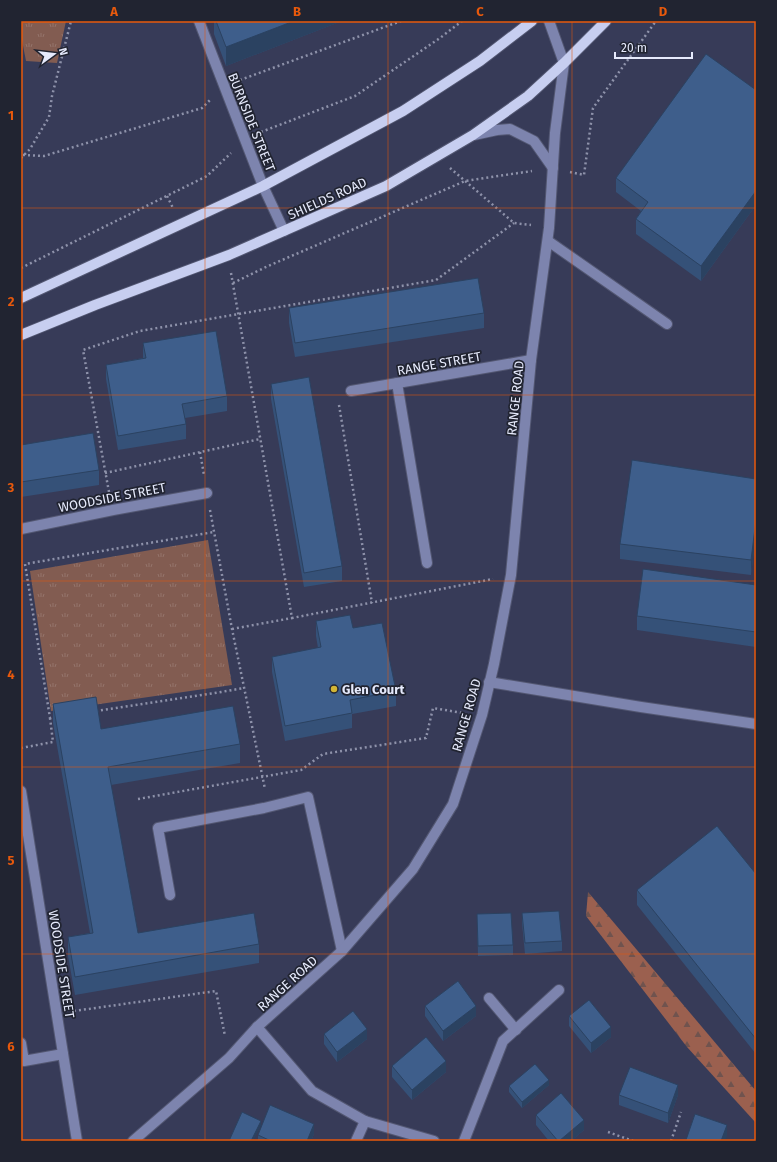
<svg xmlns="http://www.w3.org/2000/svg" width="777" height="1162" viewBox="0 0 777 1162" font-family="'Fira Sans',sans-serif">
	<style>
		.forest { fill: url(#forest-firs) }
		.park { fill: url(#park-tufts) }
		.lines { fill: none; stroke-linecap: round; stroke-linejoin: round }
		.minor-casing { stroke: #535772; stroke-width: 12 }
		.major-casing { stroke: #535772; stroke-width: 12 }
		.path { stroke: #8e92aa; stroke-width: 2.5; stroke-dasharray: 2 3; stroke-linecap: butt }
		.minor { stroke: #7d84ae; stroke-width: 10 }
		.major { stroke: #c7cef0; stroke-width: 10 }
		.wall { fill: #355178 }
		.shaded-wall { fill: #2b4261 }
		.building { fill: #3e5e8b; stroke: #2b4261 }
		.grid { fill: none; stroke: #e8590c; stroke-width: 1; stroke-opacity: 0.55 }
		.poi-dot { fill: #d2b635; stroke: #212431; stroke-width: 1.5 }
		.labels { text-anchor: middle; stroke-width: 3.5; stroke-linejoin: round; paint-order: stroke }
		.street-label { font-size: 13px; fill: #e6eafc; stroke: #212431 }
		.poi-label { font-size: 13px; font-weight: bold; fill: #e6eafc; stroke: #212431; text-anchor: start }
		.neatline { fill: none; stroke: #e8590c; stroke-width: 1.5 }
		.grid-label { font-size: 13px; text-anchor: middle; font-weight: bold; fill: #e8590c }
	</style>
	<defs>
		<pattern id="forest-firs" width="22" height="20" patternUnits="userSpaceOnUse"><rect width="22" height="20" fill="#9b604f"/><path d="M5 1l3.5 6h-7zM16 11l3.5 6h-7z" fill="#70534e"/></pattern>
		<pattern id="park-tufts" width="24" height="20" patternUnits="userSpaceOnUse"><rect width="24" height="20" fill="#825c51"/><path d="M3 7l-1-3M5 7V3M7 7l1-3M15 17l-1-3M17 17v-4M19 17l1-3" fill="none" stroke="#94746b"/></pattern>
	</defs>
	<rect width="100%" height="100%" fill="#373b58"/>
	<polygon class="forest" points="588,892 756,1091 756,1123 687,1047 586,916"/>
	<g class="park">
		<polygon points="21,21 66,21 57,63 26,61 21,35"/>
		<polygon points="208,540 232,685 51,711 30,571"/>
	</g>
	<g class="lines">
		<g class="minor-casing">
			<g id="minor">
				<polyline points="199,21 263,186 284,231"/>
				<polyline points="474,135 497,130 510,129 534,141 553,168"/>
				<polyline points="548,241 667,324"/>
				<polyline points="397,383 427,563"/>
				<polyline points="351,391 531,360"/>
				<polyline points="21,529 113,510 207,493"/>
				<polyline points="489,682 641,707 756,724"/>
				<polyline points="21,791 77,1141"/>
				<polyline points="170,895 158,828 264,808 308,797 342,951"/>
				<polyline points="489,998 516,1030"/>
				<polyline points="257,1027 312,1091 365,1121 434,1141"/>
				<polyline points="21,1043 24,1061 63,1054"/>
				<polyline points="133,1141 229,1058 257,1027 342,951 413,869 453,804 482,715 494,664 511,575 531,360 549,228 555,133 564,63 549,21"/>
				<polyline points="356,1141 365,1121"/>
				<polyline points="464,1141 503,1041 559,990"/>
			</g>
		</g>
		<g class="major-casing">
			<g id="major">
				<polyline points="21,298 263,186 403,111 480,61 532,21"/>
				<polyline points="21,335 95,305 229,255 386,186 473,135 528,96 564,63 606,21"/>
			</g>
		</g>
		<g class="path">
			<polyline points="240,80 401,21"/>
			<polyline points="261,132 355,96 440,38 462,21"/>
			<polyline points="23,155 44,156 202,108 210,100"/>
			<polyline points="21,158 30,149 49,117 52,96 71,21"/>
			<polyline points="450,168 514,223 531,225"/>
			<polyline points="570,172 584,175 593,108 656,21"/>
			<polyline points="167,196 173,208"/>
			<polyline points="21,268 207,176 231,153"/>
			<polyline points="231,273 292,618 493,579"/>
			<polyline points="233,283 266,267 465,181 532,171"/>
			<polyline points="339,405 372,603"/>
			<polyline points="200,452 204,475"/>
			<polyline points="105,473 260,439"/>
			<polyline points="109,492 83,350 140,331 436,280 514,223"/>
			<polyline points="210,510 232,629 265,789"/>
			<polyline points="232,629 292,618"/>
			<polyline points="96,711 221,692 244,688"/>
			<polyline points="56,717 50,718 25,564 214,532"/>
			<polyline points="21,748 53,742 50,718"/>
			<polyline points="138,799 301,770 323,754 426,738 433,708 463,713"/>
			<polyline points="74,1011 216,991 225,1036"/>
			<polyline points="608,1132 633,1141"/>
			<polyline points="671,1141 681,1112"/>
		</g>
		<use href="#minor" class="minor"/>
		<use href="#major" class="major"/>
	</g>
	<g class="wall">
		<polygon points="214,21 342,21 226,66 214,34"/>
		<polygon points="756,90 756,205 701,281 636,234 636,219 641,211 616,192 616,178"/>
		<polygon points="289,308 484,313 484,328 295,357 289,323"/>
		<polygon points="143,343 227,396 227,411 185,418 186,424 186,439 118,450 106,379 106,365 143,358"/>
		<polygon points="271,384 342,566 342,581 304,587 271,399"/>
		<polygon points="21,445 99,470 99,485 21,497"/>
		<polygon points="756,479 756,535 751,575 620,559 620,544"/>
		<polygon points="756,585 756,647 637,630 637,616"/>
		<polygon points="316,621 353,628 396,691 396,706 352,714 352,728 285,741 272,672 272,657 318,648 316,636"/>
		<polygon points="53,704 101,729 240,744 240,763 111,785 138,933 259,944 259,963 75,995 68,956 68,937 90,933 53,723"/>
		<polygon points="756,874 756,1054 637,905 637,890"/>
		<polygon points="522,913 562,941 562,951 525,954 522,923"/>
		<polygon points="477,914 513,945 513,955 478,956"/>
		<polygon points="425,1006 476,1016 443,1041 425,1016"/>
		<polygon points="569,1016 611,1037 591,1053 569,1026"/>
		<polygon points="324,1034 367,1039 337,1062 324,1044"/>
		<polygon points="392,1066 446,1072 412,1100 392,1077"/>
		<polygon points="549,1085 522,1108 509,1092 509,1086"/>
		<polygon points="619,1095 678,1095 668,1123 619,1105"/>
		<polygon points="536,1115 584,1130 571,1141 549,1141 536,1125"/>
		<polygon points="314,1134 311,1141 258,1141 258,1135"/>
	</g>
	<g class="shaded-wall">
		<polygon points="294,21 342,21 226,66 226,47"/>
		<polygon points="756,191 756,205 701,281 701,266"/>
		<polygon points="756,520 756,535 751,575 751,560"/>
		<polygon points="476,1006 476,1016 443,1041 443,1031"/>
		<polygon points="611,1027 611,1037 591,1053 591,1043"/>
		<polygon points="367,1029 367,1039 337,1062 337,1052"/>
		<polygon points="446,1061 446,1072 412,1100 412,1090"/>
		<polygon points="549,1080 549,1085 522,1108 522,1102"/>
		<polygon points="678,1085 678,1095 668,1123 668,1113"/>
		<polygon points="584,1120 584,1130 571,1141 559,1141"/>
		<polygon points="261,1121 261,1126 253,1141 251,1141"/>
		<polygon points="314,1124 314,1134 311,1141 307,1141"/>
		<polygon points="727,1125 727,1136 725,1141 721,1141"/>
	</g>
	<g class="building">
		<polygon points="216,21 294,21 226,47"/>
		<polygon points="706,54 756,90 756,191 701,266 636,219 648,202 616,178"/>
		<polygon points="478,278 484,313 295,343 289,308"/>
		<polygon points="216,331 227,396 182,404 186,424 118,436 106,365 146,358 143,343"/>
		<polygon points="309,377 342,566 304,573 271,384"/>
		<polygon points="93,433 99,470 21,482 21,445"/>
		<polygon points="632,460 756,479 756,520 751,560 620,544"/>
		<polygon points="643,569 756,585 756,632 637,616"/>
		<polygon points="350,615 353,628 382,623 396,691 350,700 352,713 285,726 272,657 321,647 316,621"/>
		<polygon points="96,697 101,729 233,706 240,744 108,767 138,933 254,913 259,944 75,977 68,937 93,933 53,704"/>
		<polygon points="717,826 756,874 756,1039 637,890"/>
		<polygon points="559,911 562,941 525,943 522,913"/>
		<polygon points="511,913 513,945 478,946 477,914"/>
		<polygon points="458,981 476,1006 443,1031 425,1006"/>
		<polygon points="589,1000 611,1027 591,1043 569,1016"/>
		<polygon points="353,1011 367,1029 337,1052 324,1034"/>
		<polygon points="426,1037 446,1061 412,1090 392,1066"/>
		<polygon points="535,1064 549,1080 522,1102 509,1086"/>
		<polygon points="630,1067 678,1085 668,1113 619,1095"/>
		<polygon points="561,1093 584,1120 559,1141 558,1141 536,1115"/>
		<polygon points="270,1105 314,1124 307,1141 271,1141 258,1135"/>
		<polygon points="242,1112 261,1121 251,1141 229,1141"/>
		<polygon points="695,1114 727,1125 721,1141 688,1141 686,1140"/>
	</g>
	<path class="grid" d="M205,21V1141M388,21V1141M572,21V1141M21,208H756M21,395H756M21,581H756M21,767H756M21,954H756"/>
	<circle class="poi-dot" cx="334" cy="689" r="4"/>
	<g class="labels">
		<g class="street-label">
			<text transform="translate(252 122) rotate(68)" y="5">BURNSIDE STREET</text>
			<text transform="translate(327 198) rotate(-24)" y="5">SHIELDS ROAD</text>
			<text transform="translate(439 363) rotate(-10)" y="5">RANGE STREET</text>
			<text transform="translate(515 398) rotate(-84)" y="5">RANGE ROAD</text>
			<text transform="translate(112 497) rotate(-11)" y="5">WOODSIDE STREET</text>
			<text transform="translate(466 715) rotate(-74)" y="5">RANGE ROAD</text>
			<text transform="translate(62 964) rotate(81)" y="5">WOODSIDE STREET</text>
			<text transform="translate(287 983) rotate(-42)" y="5">RANGE ROAD</text>
		</g>
		<g class="poi-label">
			<text x="342" y="694">Glen Court</text>
		</g>
	</g>
	<rect width="777" height="1162" fill="none" stroke="#212431" stroke-width="44"/>
	<g transform="translate(54 54) rotate(75)" stroke="#212431" stroke-width="3" paint-order="stroke">
	<path d="M0-3L7 15L0 10L-7 15Z" fill="#e6eafc"/>
	<text y="-6" font-size="11" font-weight="bold" text-anchor="middle" fill="#e6eafc">N</text>
	</g>
	<path d="M615 52v6h77v-6" fill="none" stroke="#e6eafc" stroke-width="2"/>
	<text x="621" y="52" font-size="12" fill="#e6eafc" stroke="#212431" stroke-width="3" paint-order="stroke">20 m</text>
	<rect x="22" y="22" width="733" height="1118" class="neatline"/>
	<g class="grid-label">
		<text x="114" y="16">A</text>
		<text x="297" y="16">B</text>
		<text x="480" y="16">C</text>
		<text x="663" y="16">D</text>
		<text x="11" y="120">1</text>
		<text x="11" y="306">2</text>
		<text x="11" y="492">3</text>
		<text x="11" y="679">4</text>
		<text x="11" y="865">5</text>
		<text x="11" y="1051">6</text>
	</g>
</svg>
